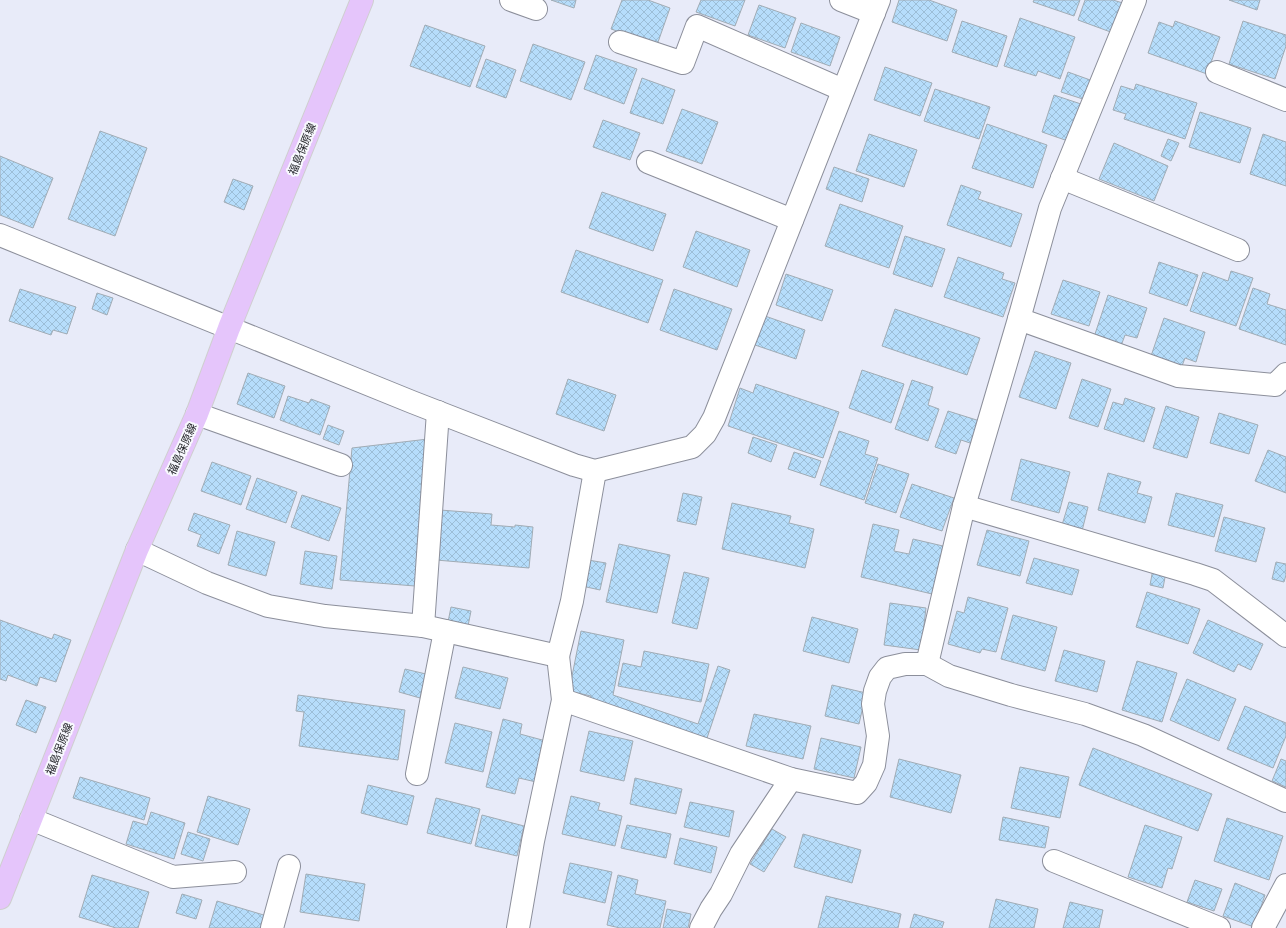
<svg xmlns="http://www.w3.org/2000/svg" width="1286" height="928" viewBox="0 0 1286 928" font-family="'Nunito Sans','Noto Sans JP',sans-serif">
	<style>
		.building { fill: url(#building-cross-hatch); stroke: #a1acb5 }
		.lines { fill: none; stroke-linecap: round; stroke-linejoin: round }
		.street-casing { stroke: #8c8f9b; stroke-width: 24 }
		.primary-casing { stroke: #cfcfd0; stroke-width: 24 }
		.street { stroke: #fff; stroke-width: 22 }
		.primary { stroke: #e5c5fb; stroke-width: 22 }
		.labels { text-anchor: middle; stroke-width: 4; stroke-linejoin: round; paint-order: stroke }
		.street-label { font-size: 11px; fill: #25262b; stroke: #f8f9fe }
	</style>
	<defs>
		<pattern id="building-cross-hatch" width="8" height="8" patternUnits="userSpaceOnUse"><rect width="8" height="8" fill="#b6ddfb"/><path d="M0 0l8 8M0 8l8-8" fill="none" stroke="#9cbed7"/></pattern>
	</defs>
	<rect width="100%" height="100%" fill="#e8ebf9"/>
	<g class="building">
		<polygon points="551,0 576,0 574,8"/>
		<polygon points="622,0 648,0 670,8 657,45 611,29"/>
		<polygon points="701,0 745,0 735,26 696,12"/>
		<polygon points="899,0 929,0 957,10 947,41 892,22"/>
		<polygon points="1034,0 1080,0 1074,16 1033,2"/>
		<polygon points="1085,0 1113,0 1126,4 1116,34 1078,20"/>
		<polygon points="1229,0 1260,0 1257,10"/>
		<polygon points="759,5 796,18 785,48 748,35"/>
		<polygon points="1020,18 1075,37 1060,79 1038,71 1036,76 1004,66"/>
		<polygon points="962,21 1007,36 997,67 952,52"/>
		<polygon points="1175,21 1220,37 1207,74 1148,53 1159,22 1173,27"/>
		<polygon points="1243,21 1286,35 1286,46 1275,79 1229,64"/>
		<polygon points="801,23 840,37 830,66 791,52"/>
		<polygon points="425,25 485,46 470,87 410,66"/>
		<polygon points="533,44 585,62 571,100 520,81"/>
		<polygon points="596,55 637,69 624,104 584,89"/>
		<polygon points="486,59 516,70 506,98 476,87"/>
		<polygon points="885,67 932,83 920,116 874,100"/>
		<polygon points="1068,72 1093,81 1086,100 1061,92"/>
		<polygon points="642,78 675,90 663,124 630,113"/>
		<polygon points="1136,84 1197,103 1185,139 1124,119 1126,114 1113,110 1121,86 1134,90"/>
		<polygon points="935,89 990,107 979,139 924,121"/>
		<polygon points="1054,95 1081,104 1068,141 1042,132"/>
		<polygon points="682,109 718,122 702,164 666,151"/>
		<polygon points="1200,112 1251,128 1240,163 1189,147"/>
		<polygon points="603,120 640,133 630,160 593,147"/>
		<polygon points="987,124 1047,145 1033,188 972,168"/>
		<polygon points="100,131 147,148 115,236 68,219"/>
		<polygon points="869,134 917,150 904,187 856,171"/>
		<polygon points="1263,134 1286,142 1286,186 1250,174"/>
		<polygon points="1168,139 1179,143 1171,161 1161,156"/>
		<polygon points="1114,143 1168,166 1154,201 1099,179"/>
		<polygon points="0,156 53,178 33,228 0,215"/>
		<polygon points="834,167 869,179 862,202 826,189"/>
		<polygon points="233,179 253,186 244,210 224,202"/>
		<polygon points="961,185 981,192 978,199 1022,214 1011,247 947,225"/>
		<polygon points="602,192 666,214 653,251 589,228"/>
		<polygon points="840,204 903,226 889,268 825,246"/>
		<polygon points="696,231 750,250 737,287 683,267"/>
		<polygon points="905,236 945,249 932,287 893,274"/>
		<polygon points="576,250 663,280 648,323 561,292"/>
		<polygon points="958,257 1004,273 1002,279 1015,283 1003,317 944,297"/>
		<polygon points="1159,262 1198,275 1187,306 1149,293"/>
		<polygon points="1231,271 1253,278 1236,326 1190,311 1203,272 1228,281"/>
		<polygon points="786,274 833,290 822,321 776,305"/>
		<polygon points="1063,280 1100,292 1089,326 1051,314"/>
		<polygon points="1253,288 1270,294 1267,304 1286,310 1286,345 1239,329"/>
		<polygon points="20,289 76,307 67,334 53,330 51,335 9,321"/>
		<polygon points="674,289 732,309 717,350 660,330"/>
		<polygon points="97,293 113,298 107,315 92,309"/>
		<polygon points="1108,295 1147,308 1137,338 1125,335 1121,346 1094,337"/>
		<polygon points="895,309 980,338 967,375 882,346"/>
		<polygon points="765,316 805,330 796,359 755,345"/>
		<polygon points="1164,318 1205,332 1196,362 1185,358 1182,366 1151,356"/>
		<polygon points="1035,351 1071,363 1056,409 1019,397"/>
		<polygon points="862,370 904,384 891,423 849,408"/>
		<polygon points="248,373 285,386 274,418 237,404"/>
		<polygon points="568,379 616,395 604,431 556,414"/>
		<polygon points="1082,379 1111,389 1098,427 1069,418"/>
		<polygon points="912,380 933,387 928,405 939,409 928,441 895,429"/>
		<polygon points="756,384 839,412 823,458 728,426 740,388 753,393"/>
		<polygon points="288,396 309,403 311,399 330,406 320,435 280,420"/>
		<polygon points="1125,398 1155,408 1144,442 1104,429 1113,402 1123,405"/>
		<polygon points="1166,406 1199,417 1187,458 1153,448"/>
		<polygon points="948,411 983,422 976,445 961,440 956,454 935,447"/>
		<polygon points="1219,413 1258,425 1249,454 1210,443"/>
		<polygon points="328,425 344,431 339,445 323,439"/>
		<polygon points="839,431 869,441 865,454 878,458 864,500 820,485"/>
		<polygon points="753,437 777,445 771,462 748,453"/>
		<polygon points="428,439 415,586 340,580 352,448"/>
		<polygon points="1268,450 1286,457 1286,493 1255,481"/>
		<polygon points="794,452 821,461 815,478 788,469"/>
		<polygon points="1021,459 1070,472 1059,513 1011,500"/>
		<polygon points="212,462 251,476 241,505 201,491"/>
		<polygon points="878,464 909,474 896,513 865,503"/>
		<polygon points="1108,473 1141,482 1137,493 1152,497 1145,523 1098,510"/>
		<polygon points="257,478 297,492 286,523 246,509"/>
		<polygon points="912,484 954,498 942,531 900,517"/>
		<polygon points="683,493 702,497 696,525 677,521"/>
		<polygon points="1176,493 1223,505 1214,537 1168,525"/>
		<polygon points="302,495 341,508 329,541 291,527"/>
		<polygon points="1069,502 1088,507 1082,531 1062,525"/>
		<polygon points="732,503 791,516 789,523 814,529 805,568 722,549"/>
		<polygon points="440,510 492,514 491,525 515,527 515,525 533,527 529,568 436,560"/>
		<polygon points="194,513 230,525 219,554 197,546 201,535 188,530"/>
		<polygon points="1224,517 1265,528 1256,562 1215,551"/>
		<polygon points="873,524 899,530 894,551 909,554 913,539 943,546 932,594 861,577"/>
		<polygon points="987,530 1029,541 1020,576 977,565"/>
		<polygon points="237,531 275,542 266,576 228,565"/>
		<polygon points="619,544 670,555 657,613 606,602"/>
		<polygon points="305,551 337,556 332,589 300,584"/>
		<polygon points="1034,558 1079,570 1072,595 1026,583"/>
		<polygon points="588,560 606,563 600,590 582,586"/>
		<polygon points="1276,562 1286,564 1286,575 1284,582 1272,579"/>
		<polygon points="1153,569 1166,572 1163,588 1150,585"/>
		<polygon points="684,572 709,578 697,629 672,623"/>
		<polygon points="1147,592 1200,609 1188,644 1136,627"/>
		<polygon points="968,597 1008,608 996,652 982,649 980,653 948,644 957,611 964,613"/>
		<polygon points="890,603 926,608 921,650 884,645"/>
		<polygon points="451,607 471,611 468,626 448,622"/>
		<polygon points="1013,615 1057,627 1045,671 1001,659"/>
		<polygon points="812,617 858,629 849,663 803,651"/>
		<polygon points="0,620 52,639 54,634 71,640 56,682 40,677 37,686 8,675 6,681 0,679"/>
		<polygon points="1208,620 1263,644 1251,670 1238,664 1234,672 1193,653"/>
		<polygon points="581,631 624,640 613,695 698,724 718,666 730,670 706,741 589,701 591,696 569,691"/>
		<polygon points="1064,650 1105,661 1097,692 1055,681"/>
		<polygon points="644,651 709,664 701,702 618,686 623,663 641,667"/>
		<polygon points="1137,661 1177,673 1162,722 1122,710"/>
		<polygon points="463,667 508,678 500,709 455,698"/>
		<polygon points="405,669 426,674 420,698 399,692"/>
		<polygon points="1187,679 1236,699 1219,741 1170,720"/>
		<polygon points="832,685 866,693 859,724 825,716"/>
		<polygon points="298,695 405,710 398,760 299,746 304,712 296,711"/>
		<polygon points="26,700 46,707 36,733 16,725"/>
		<polygon points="1245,706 1286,723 1286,736 1273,768 1227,749"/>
		<polygon points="754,714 811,726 803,759 746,746"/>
		<polygon points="503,719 522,724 520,734 546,741 536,782 519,778 515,794 486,787"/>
		<polygon points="455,723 492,732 483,772 445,763"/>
		<polygon points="589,731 633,741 624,781 580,771"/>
		<polygon points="821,738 861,747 854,778 814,769"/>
		<polygon points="1093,748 1212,794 1198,831 1079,785"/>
		<polygon points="899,759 961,775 951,813 890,797"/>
		<polygon points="1281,759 1286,761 1286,787 1272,781"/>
		<polygon points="1020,767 1069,777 1060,818 1011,808"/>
		<polygon points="80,777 150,798 144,820 73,798"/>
		<polygon points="635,778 682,789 676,814 630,804"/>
		<polygon points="368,785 414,796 407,825 361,813"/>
		<polygon points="208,796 250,809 238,845 197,832"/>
		<polygon points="571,796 600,803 598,810 622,816 615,846 562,834"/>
		<polygon points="436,798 480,809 471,844 427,833"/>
		<polygon points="690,802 734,811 729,837 684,827"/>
		<polygon points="151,812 185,823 174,859 126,844 133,821 147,825"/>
		<polygon points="482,815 524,826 517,856 475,846"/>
		<polygon points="1003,817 1049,827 1045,848 999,840"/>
		<polygon points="1227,818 1283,836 1269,880 1214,861"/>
		<polygon points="627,825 671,834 666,858 621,848"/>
		<polygon points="1145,825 1182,837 1172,869 1168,868 1162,888 1128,877"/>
		<polygon points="772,829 786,837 764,872 750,864"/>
		<polygon points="188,832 210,839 203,861 181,854"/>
		<polygon points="803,834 861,850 852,883 794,867"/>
		<polygon points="680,838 717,847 711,873 674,864"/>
		<polygon points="570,863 612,872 605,903 563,893"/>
		<polygon points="306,874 365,884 359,921 300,912"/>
		<polygon points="92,875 149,892 138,928 116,928 79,917"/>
		<polygon points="618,875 638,880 635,894 666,901 660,928 620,928 607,925"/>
		<polygon points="1195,880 1222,889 1214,911 1187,902"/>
		<polygon points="1235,883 1265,895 1254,927 1223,916"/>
		<polygon points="182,894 202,900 196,919 176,913"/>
		<polygon points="826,896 901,914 898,928 818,928"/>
		<polygon points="996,899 1038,909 1034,928 989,928"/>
		<polygon points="217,901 267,916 263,928 209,928"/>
		<polygon points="1070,902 1103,910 1099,928 1063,928"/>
		<polygon points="667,909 691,914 688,928 663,928"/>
		<polygon points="914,914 944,922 942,928 910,928"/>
	</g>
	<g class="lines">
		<g class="street-casing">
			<g id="street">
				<polyline points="511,0 536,9"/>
				<polyline points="841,0 874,13"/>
				<polyline points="620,42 683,63 697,26 843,90"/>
				<polyline points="1217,72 1286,100"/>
				<polyline points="648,162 792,220"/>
				<polyline points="1062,178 1238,250"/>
				<polyline points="0,235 412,402 574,465 595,471 692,447 705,434 714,418 879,0"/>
				<polyline points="1019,319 1178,376 1275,385 1286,374"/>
				<polyline points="197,414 341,465"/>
				<polyline points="964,506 1195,574 1213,580 1286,636"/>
				<polyline points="137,550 207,583 268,606 325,616 423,626 558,656 563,700 533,841 518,928"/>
				<polyline points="423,626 438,412"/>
				<polyline points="558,656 572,601 595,471"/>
				<polyline points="927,664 964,506 1019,319 1050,208 1135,0"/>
				<polyline points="563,700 791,779 857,793 866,783 874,765 878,736 873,704 875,691 880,677 887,668 905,664 927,664 949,676 1011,695 1085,714 1143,735 1286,801"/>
				<polyline points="417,774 445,631"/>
				<polyline points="31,819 173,877 235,872"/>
				<polyline points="1054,861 1219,928"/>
				<polyline points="272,928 289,866"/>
				<polyline points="701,928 711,909 721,894 741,854 791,779"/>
				<polyline points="1263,928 1286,885"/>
			</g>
		</g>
		<g class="primary-casing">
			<polyline id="primary" points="0,898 137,550 197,414 229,328 362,0"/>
		</g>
		<use href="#street" class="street"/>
		<use href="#primary" class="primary"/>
	</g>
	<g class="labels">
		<g class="street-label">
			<text transform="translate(302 149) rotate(-68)" y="4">福島保原線</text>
			<text transform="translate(182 449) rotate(-66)" y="4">福島保原線</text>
			<text transform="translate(59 749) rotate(-69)" y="4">福島保原線</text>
		</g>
	</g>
</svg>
